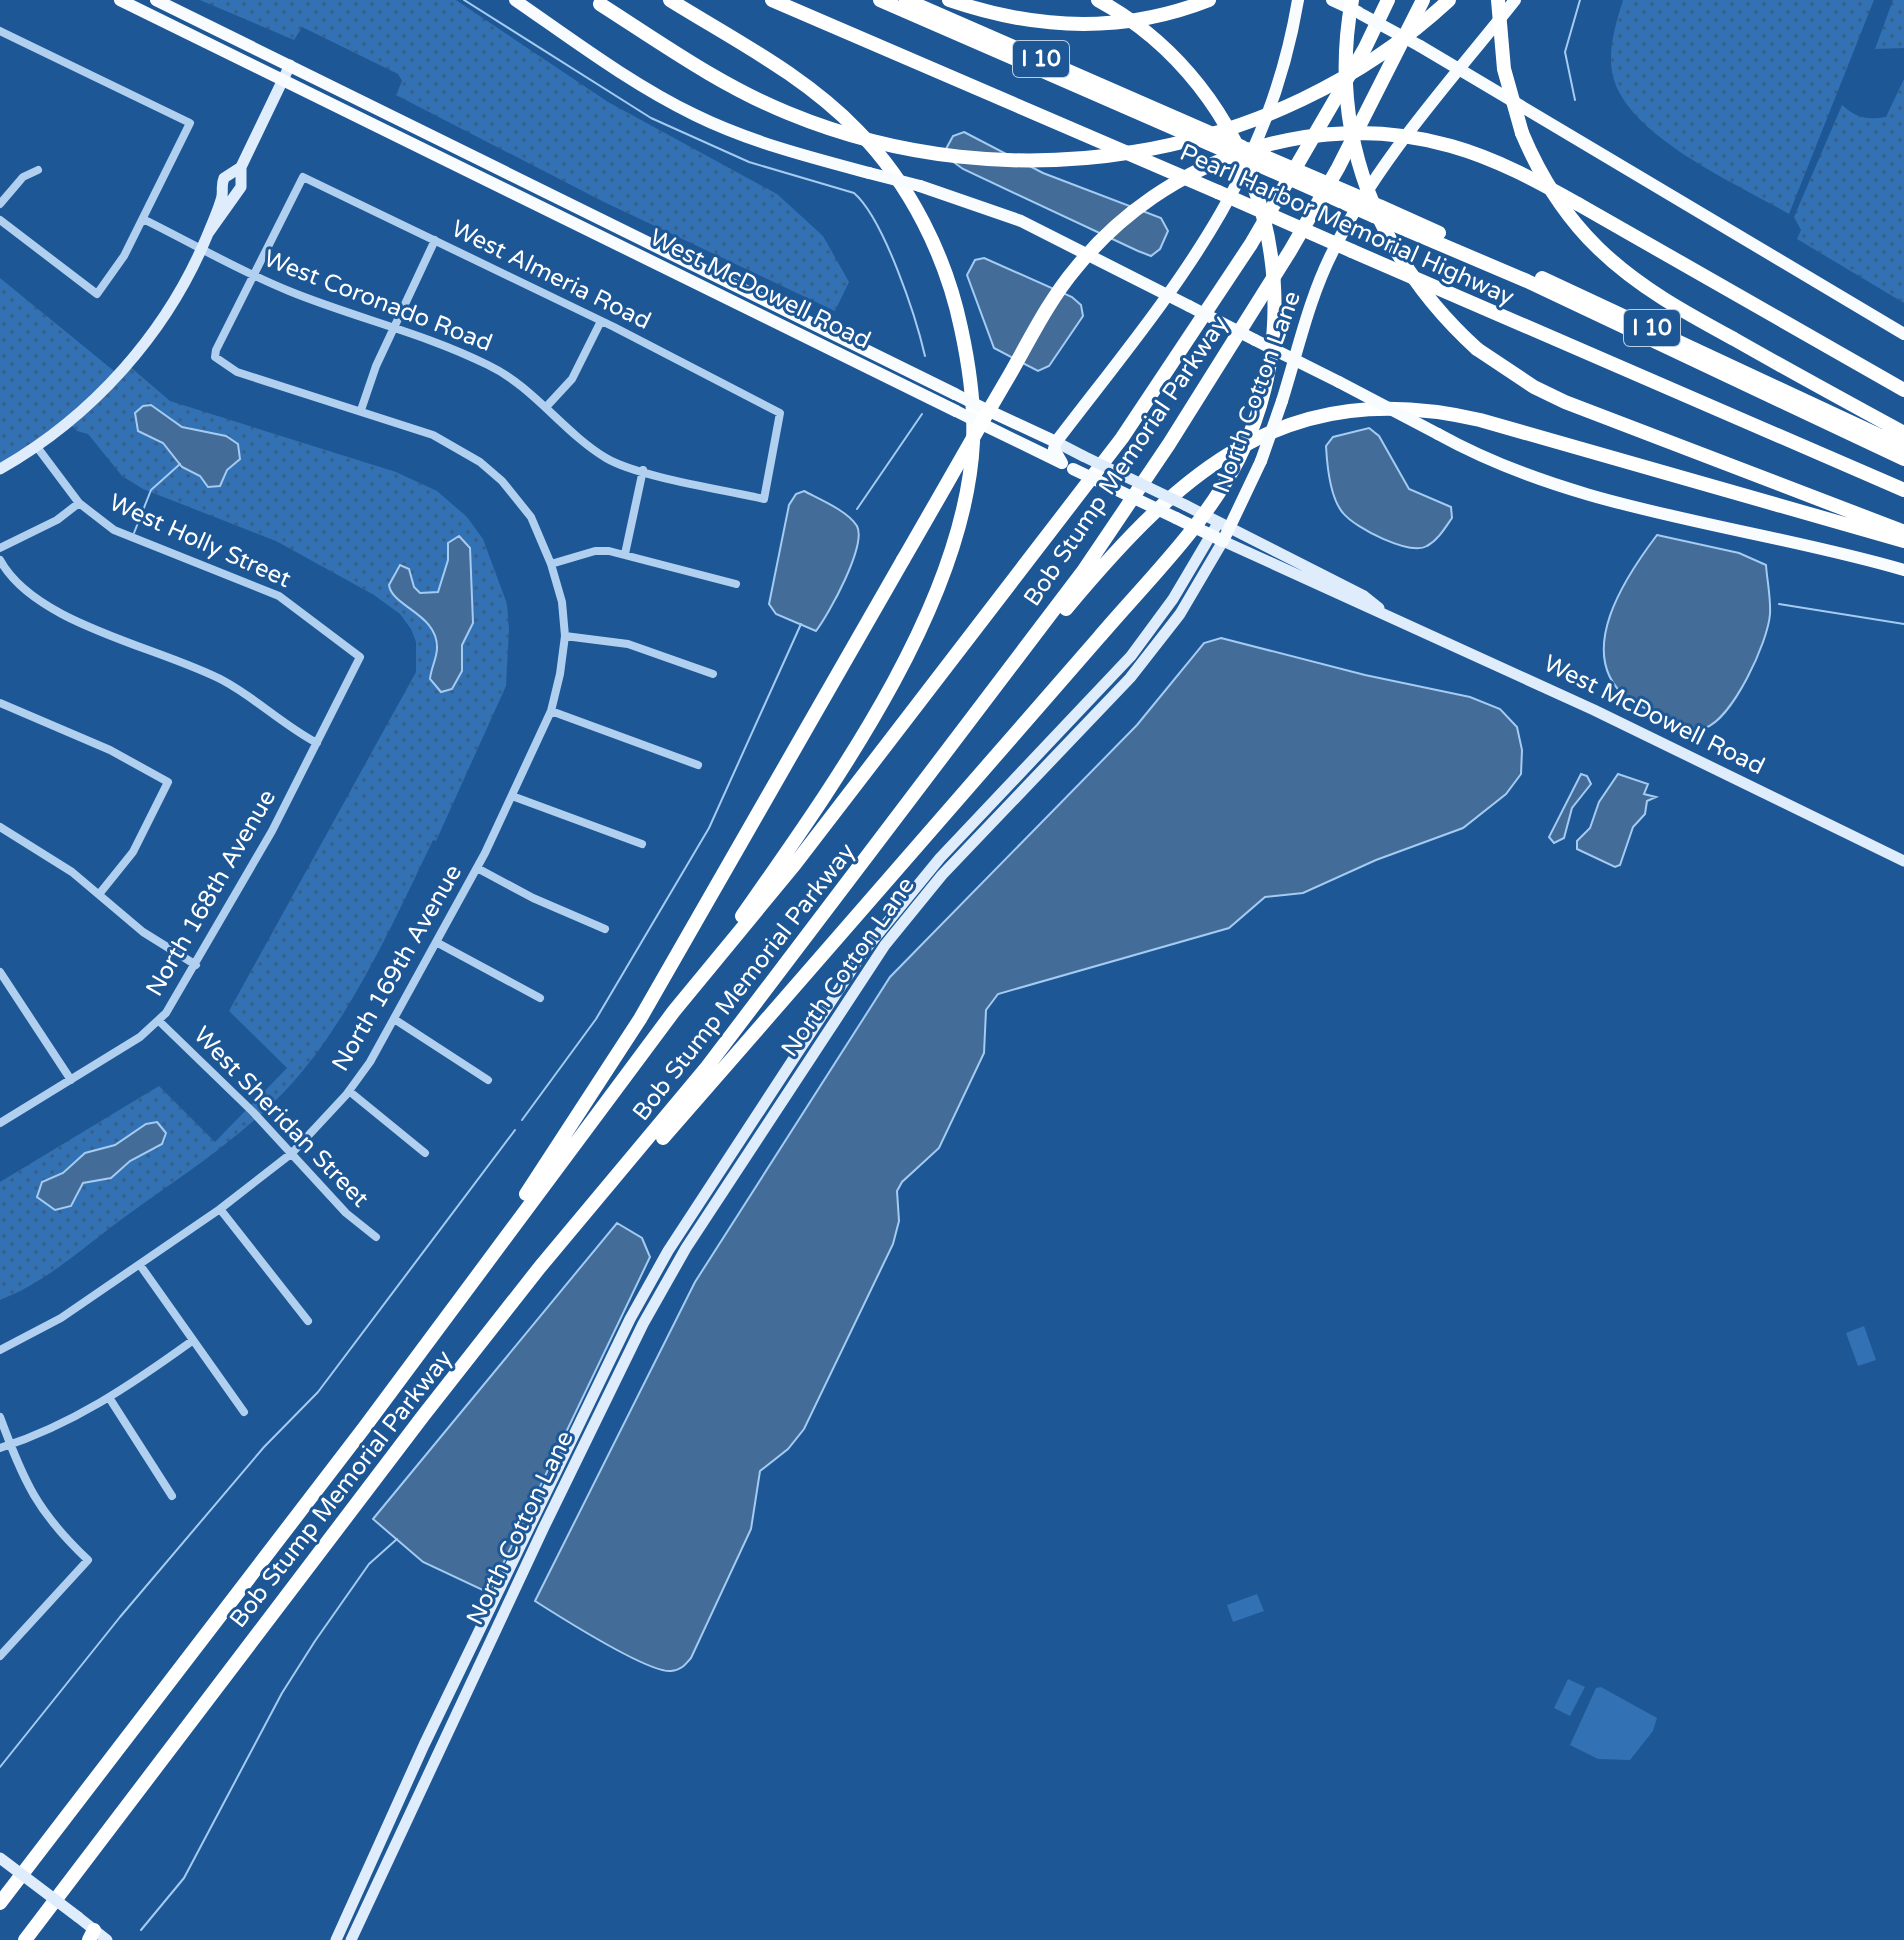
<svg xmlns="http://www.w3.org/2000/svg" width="1904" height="1940" viewBox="0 0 1904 1940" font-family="'Varela Round',sans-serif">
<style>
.grass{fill:url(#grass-dots)}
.pitch{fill:#3171b4}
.water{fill:#436c99;stroke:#a4cbf1;stroke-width:2}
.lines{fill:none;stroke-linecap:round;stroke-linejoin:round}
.stream{stroke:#a4cbf1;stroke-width:2}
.street{stroke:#b1d0ef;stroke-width:8}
.secondary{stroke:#deecfb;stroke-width:11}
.primary{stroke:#f9fcff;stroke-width:12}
.highway{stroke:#fff;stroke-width:14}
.secondary-bridge{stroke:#deecfb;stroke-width:11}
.primary-bridge{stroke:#f9fcff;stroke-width:12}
.highway-bridge{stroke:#fff;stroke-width:14}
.labels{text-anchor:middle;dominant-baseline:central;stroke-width:6;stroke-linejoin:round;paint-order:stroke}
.shield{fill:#1d5796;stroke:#bbcde0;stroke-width:2}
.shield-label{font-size:22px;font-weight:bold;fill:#fff}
.street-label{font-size:24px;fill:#fff;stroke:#1d5796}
</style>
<defs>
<pattern id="grass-dots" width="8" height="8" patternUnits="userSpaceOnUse" patternTransform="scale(2)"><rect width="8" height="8" fill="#3171b4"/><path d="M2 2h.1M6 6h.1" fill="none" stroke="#405d7b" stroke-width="1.8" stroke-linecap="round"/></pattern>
</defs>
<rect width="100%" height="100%" fill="#1d5796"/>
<path class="grass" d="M200,0H456L608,102L777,194L823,236L849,282L835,311L604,202L396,95L402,81L398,74L302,27L294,40Z
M1623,0H1874L1789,214C1738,184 1623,135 1612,72C1608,48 1616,23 1623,0Z
M1893,0H1904V48L1875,49Z
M1904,79V303L1797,239L1801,230L1794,217L1842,105C1857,118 1866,120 1886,117Z
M0,278L114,371L119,374L128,365L170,401L396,472L437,491L467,517L483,539L507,604L509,629L506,686L436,841L433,840C393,923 348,1025 284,1092C238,1140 180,1177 126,1216C86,1245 47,1282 0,1300V1182L159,1086L215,1142L287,1068L229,1011L416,672V642L411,629L400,614L374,595L276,541L143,489L122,476L88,434L77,431L69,423L0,469Z"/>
<path class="pitch" d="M1864,1326L1876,1360L1858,1366L1846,1333Z
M1257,1594L1264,1611L1233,1622L1227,1605Z
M1568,1679L1585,1687L1570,1716L1554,1708Z
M1601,1687L1657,1718L1653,1731L1630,1760L1598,1759L1570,1745L1596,1688Z"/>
<path class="water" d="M964,132L1043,173L1161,218L1168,231L1160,249L1151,256L1138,251L963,169L948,158L946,149L953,136Z
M984,258L1072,297L1081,305L1083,316L1049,366L1038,371L994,348L967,275L975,260Z
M151,405L182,427L226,436L238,444L240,459L227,470L220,486L208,487L200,476L182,467L163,443L138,431L135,413L143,406Z
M1369,428L1379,436L1409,489L1451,507L1452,518C1445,528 1438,540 1427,546C1410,556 1355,528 1343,513C1330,498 1327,465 1326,446L1333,437Z
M804,491C819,499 848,511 857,526C867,545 829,614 816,631L776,614L769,604L789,505L796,494Z
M1657,535L1739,553L1766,565C1767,580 1771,598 1770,614C1768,642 1733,718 1705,728C1688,734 1668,721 1654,713C1645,708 1635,704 1627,698C1573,654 1626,576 1657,535Z
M459,536L470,548L473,623L462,645V671L452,689L441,692L430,679C431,668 437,658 437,648C438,614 392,607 389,585L400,565L409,569L414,587L420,593L438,592L448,560V543Z
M1221,638L1365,675L1470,697L1500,709L1517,727L1522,750L1521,774L1506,794L1463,828L1376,860L1303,893L1265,897L1229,928L998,994L986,1010L984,1053L939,1148L902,1182L897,1191L899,1221L893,1244L804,1429L788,1449L760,1471L751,1529L691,1658C685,1665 681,1670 671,1671C648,1673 557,1615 535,1601L695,1282L890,977L1137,725L1204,643Z
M1581,774L1587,776L1591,784L1572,808L1564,838L1554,843L1549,837Z
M1618,774L1648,784L1644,794L1656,797L1647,801L1645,814L1633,827L1620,865L1615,867L1577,849V841L1590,828L1599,802Z
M157,1122L166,1133L162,1144L130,1161L111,1178L83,1183L71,1206L55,1210L37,1197L42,1182L63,1173L85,1153L115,1145L146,1124Z
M617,1223L642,1238L650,1257L489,1593L423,1562L373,1519Z"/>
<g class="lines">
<path class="stream" d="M464,0L651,118L749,162L854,193C884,219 916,317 925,356
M1575,100L1565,52L1580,0
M857,509L922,414
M134,533L151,490L180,464
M1779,604L1904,624
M522,1120L596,1019L709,828L801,624
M0,1767L120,1617L264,1447L318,1392L515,1130
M141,1930L184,1878L282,1693L315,1641L369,1564L397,1539"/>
<path class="street" d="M0,31L190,123L124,256L97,294L0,220
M0,204L23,177L38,170
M547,406L572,379L601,321
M361,410L376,366L435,240
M0,548L57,520L79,503
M625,554L643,470
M0,560C35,625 160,647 224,681C257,699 283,725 317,743
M551,564L595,551H609L736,584
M565,636L628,644L713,674
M0,703L110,750L168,782L133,852L100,893
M551,711L698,765
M512,796L642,844
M0,827L72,872L143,932L196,965
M477,868L533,898L605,929
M436,942L540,998
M0,972L71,1080
M394,1019L488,1080
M159,1021L253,1112L346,1213L376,1237
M349,1091L425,1153
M0,1123L140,1037L166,1013L272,831L360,657L279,596L114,530L79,503L37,447
M220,1209L308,1321
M140,1265L244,1412
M0,1350L61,1318L220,1209L292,1153L346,1095L370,1062L485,853L551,711L560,674L565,636L562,602L551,564L531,517L502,481L480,462L433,435L237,372L215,357L216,350L303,177L614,327L780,413L764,499C725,490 638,477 606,458C563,432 534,387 488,365C424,333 355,318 289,291C239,271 192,243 143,219
M110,1399L172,1496
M0,1417C24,1482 37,1512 88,1560L0,1656
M0,1448C72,1425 131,1385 192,1341"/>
<path class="secondary" d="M209,232L241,187V167
M1056,442L1083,456
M0,469C92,417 167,333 207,236C210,229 221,202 222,196C223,189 221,185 224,178L241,167L290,65
M1185,505L1364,596L1379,608
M78,1917L107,1940
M336,1940L424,1745L630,1319L668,1251L864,951L940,858L1131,656L1173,599L1218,523
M351,1940L544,1527L643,1324L686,1248L885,945L942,875L1130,678L1180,614L1223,541L1594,710L1904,861"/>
<path class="primary" d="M120,0L956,411
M156,0L955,394
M515,0C573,40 631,84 695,115C750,142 809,157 869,173
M1332,0L1358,12
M1420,46L1904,334
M920,186L1021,221L1189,306
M1255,340L1339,382
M1282,401C1298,350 1309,298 1333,251C1379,158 1451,81 1515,0
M985,409L1056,442
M986,426L1062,463
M1438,434C1580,513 1750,525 1904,570
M1062,463L1054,449L1056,442C1166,298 1267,186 1298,0
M1176,518L1223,541L1261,461"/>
<path class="highway" d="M670,0C736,41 804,75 858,131C910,184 946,256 961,328C969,365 975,403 973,442C965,604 833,786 742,916
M772,0L1218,192
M880,0L1240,157
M906,0L1242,147
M949,0C1036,30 1123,34 1209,0
M1522,133C1540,176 1564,215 1598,248C1638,287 1686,313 1734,339C1790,371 1847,402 1904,433
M1578,204L1904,390
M1379,206L1439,233
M1374,216L1527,281L1904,459
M1352,251L1904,490
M1542,278L1904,447
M1477,349L1534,387L1565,402L1902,531
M1066,609C1182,470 1286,375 1480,420L1904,541
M663,1138L1101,635
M526,1194L640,1019L903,560
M0,1903L364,1428L674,1011L795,864L1122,438L1251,244L1365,48L1388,0
M25,1940L423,1416L540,1267L707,1067L1084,570L1169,444L1290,251L1338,168L1423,0
M89,1940L94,1930"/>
<path class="secondary-bridge" d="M1083,456L1185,505
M0,1858L78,1917"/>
<path class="primary-bridge" d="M1361,14L1420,46
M869,173L920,186
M1189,306L1255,340
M1339,382L1438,434
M955,394L985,409
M956,411L986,426
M1261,461L1282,401
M1073,469L1176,518"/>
<path class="highway-bridge" d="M1098,0C1258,87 1320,297 1239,458C1205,525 1149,579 1101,635
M1352,0C1327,134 1378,259 1477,349
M1498,0L1504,69L1522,133
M600,4C661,43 721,86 788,113C1008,204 1273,163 1449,0
M1247,149L1375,204
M1243,158L1374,216
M1218,192L1352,251
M903,560C939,498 973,437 1009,376C1030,339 1049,300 1076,268C1165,158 1315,107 1451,146C1497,159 1537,181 1578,204"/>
</g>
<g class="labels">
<g class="shield">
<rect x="1013" y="41" width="56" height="36" rx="6"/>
<rect x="1624" y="310" width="56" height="36" rx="6"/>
</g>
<g class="shield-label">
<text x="1041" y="59">I 10</text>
<text x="1652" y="328">I 10</text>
</g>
<g class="street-label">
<text transform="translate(1347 225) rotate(24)">Pearl Harbor Memorial Highway</text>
<text transform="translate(551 275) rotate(26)">West Almeria Road</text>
<text transform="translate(760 289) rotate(26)">West McDowell Road</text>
<text transform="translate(378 301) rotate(21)">West Coronado Road</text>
<text transform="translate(1257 392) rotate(-70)">North Cotton Lane</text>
<text transform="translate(1126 461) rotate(-56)">Bob Stump Memorial Parkway</text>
<text transform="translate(200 541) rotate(24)">West Holly Street</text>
<text transform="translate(1654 715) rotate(26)">West McDowell Road</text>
<text transform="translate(211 893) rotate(-60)">North 168th Avenue</text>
<text transform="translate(848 967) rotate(-55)">North Cotton Lane</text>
<text transform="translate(397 968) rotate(-60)">North 169th Avenue</text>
<text transform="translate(744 982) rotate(-52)">Bob Stump Memorial Parkway</text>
<text transform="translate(281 1117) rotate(46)">West Sheridan Street</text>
<text transform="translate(341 1489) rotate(-52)">Bob Stump Memorial Parkway</text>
<text transform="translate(520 1528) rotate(-64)">North Cotton Lane</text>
</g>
</g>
</svg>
